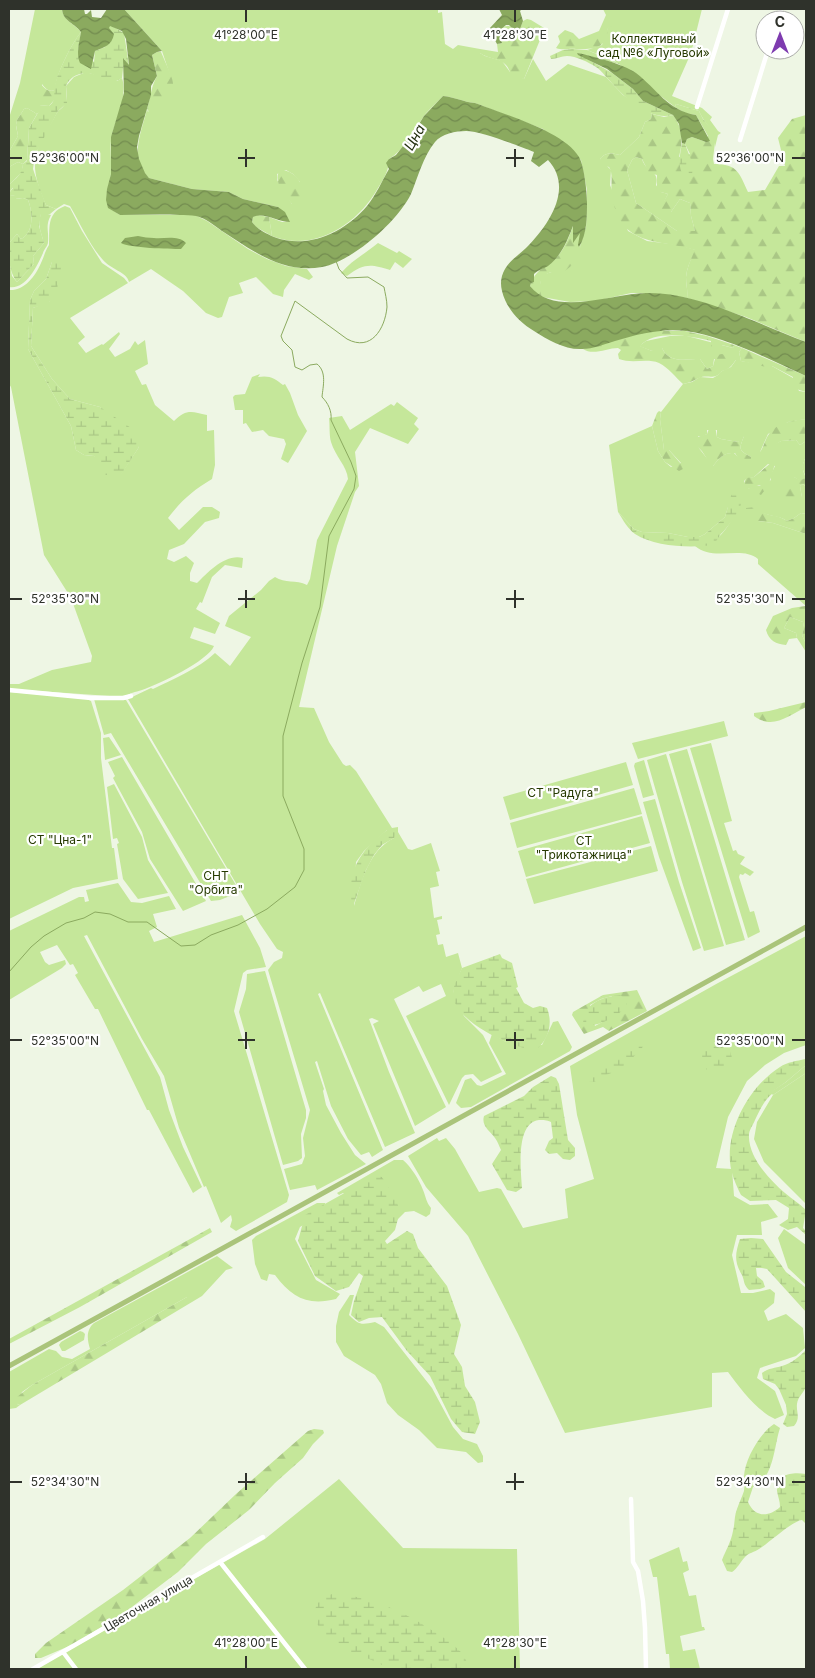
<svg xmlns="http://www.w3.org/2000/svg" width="815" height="1678" viewBox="0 0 815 1678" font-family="Inter,sans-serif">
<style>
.green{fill:#c5e79a;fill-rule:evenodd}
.forest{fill:url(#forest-firs);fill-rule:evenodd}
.wetland{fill:url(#wetland-marsh)}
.water{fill:url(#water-waves)}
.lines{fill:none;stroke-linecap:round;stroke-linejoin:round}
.stream{stroke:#8baa5f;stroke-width:1}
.minor{stroke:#fff;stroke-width:4.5}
.major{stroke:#aac47a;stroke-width:5}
.ticks{fill:none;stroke:#2f322b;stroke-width:2}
.labels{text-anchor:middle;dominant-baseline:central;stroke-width:4.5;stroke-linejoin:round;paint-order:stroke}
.park-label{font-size:12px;fill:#263a00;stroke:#fff}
.street-label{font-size:12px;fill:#2f322b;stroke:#fff}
.water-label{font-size:14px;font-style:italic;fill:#232f0f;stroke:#fff}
.ticks-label{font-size:12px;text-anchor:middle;fill:#2f322b;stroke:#fff;stroke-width:4.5;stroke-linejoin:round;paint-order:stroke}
</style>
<defs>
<pattern id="forest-firs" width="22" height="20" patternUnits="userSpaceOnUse" patternTransform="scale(1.25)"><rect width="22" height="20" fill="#c5e79a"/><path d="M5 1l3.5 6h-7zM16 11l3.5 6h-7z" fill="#aac785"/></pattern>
<pattern id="wetland-marsh" width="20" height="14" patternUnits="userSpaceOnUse" patternTransform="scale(1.25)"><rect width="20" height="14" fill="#c5e79a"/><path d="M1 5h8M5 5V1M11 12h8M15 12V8" fill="none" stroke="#aac785"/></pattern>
<pattern id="water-waves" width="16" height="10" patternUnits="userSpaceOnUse" patternTransform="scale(1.25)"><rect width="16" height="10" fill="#8baa5f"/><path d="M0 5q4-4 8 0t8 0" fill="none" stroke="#728b4f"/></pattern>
</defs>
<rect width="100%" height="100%" fill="#eef6e4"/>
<path class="green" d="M35,9H62C63,21 75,24 81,32C71,45 56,74 55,90C48,92 46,89 42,84L39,112L37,114L27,108L24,109L17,120L16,126L18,136L10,150L9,161V118L20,83Z
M124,9H438V13L442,12L445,44L453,49L458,45L480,49V53L485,56L502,61L510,72L524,79L533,59L546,81L568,64L606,77L623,95L652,114L651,119L645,122L639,137L620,155C612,153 605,152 600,159L611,170L610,185L628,231L647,241L679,245L696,250C691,259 687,267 686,277C686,285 688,290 687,298L648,293H631L596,301L570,302L542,297L539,291L541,278L545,274L555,271L581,249L580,246L586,227L587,208V190L581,160L543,129L475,103C463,102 455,97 443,96C437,103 429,109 424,116C413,131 405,149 389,159C389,171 384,178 378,188C358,224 314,253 272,236L269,217L282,222H289L278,207L243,199L229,192L192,189L149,178C128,158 142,131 147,109L148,112L170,75L162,51ZM286,170L293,174L300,182L292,204L277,180V174Z
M612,9H702L691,53L672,96L702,108L712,117L710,120L718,131L721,133L718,135L715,147C714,126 706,127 699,111L676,104L675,107L615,61L587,50L602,45L608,28Z
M86,72L117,81L122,78C128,97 116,117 112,135C109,148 112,161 111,174C109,187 104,193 109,208L120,215H195L207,221L248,249L267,259L286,266L307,269L313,277L309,280L295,274L284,290L283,297L273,294L256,277L239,283L243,293L229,297L222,317L218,318L206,313L183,291L151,269L129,282C127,272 110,269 103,260C90,246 80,223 70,206L64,204L56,209L46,205C26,159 35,152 58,111C69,103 67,98 66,86L74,77Z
M636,157L642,159C646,173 660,170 656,185L661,192L668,194L664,202L671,212L680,199L690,203L691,216L695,231H677L636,203L627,170L632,160Z
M18,162L23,164L22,172L9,185V167Z
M9,187H13L9,193L10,195L16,196V199L23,198L28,200C33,212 34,233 21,239L17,234L9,243Z
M65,206L70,208L82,231L102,263L124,278L128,283L70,318L85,337L78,343L86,353L102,344L103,345L119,332L120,334L109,349L115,357L130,349L135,341L138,345L145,340L148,364L135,371L142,385L146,384L155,405L174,421C186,409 191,411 207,415V431L214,430L215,465L212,479C192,491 182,500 168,518L179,530L203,507H212L220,512L219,518L205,522L184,544L169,550L167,559L174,562L186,556L194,563L190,573V581L197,583C208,572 226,553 243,558L242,568L225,565L212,577L202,603L200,602L196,609L220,623L215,634L194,627L190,638L214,646C208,661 159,684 142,690C135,692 130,693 124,697L9,689V684H19L52,670L91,662L92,656L71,598L44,555L11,387L9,384V290C24,291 35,277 41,263C44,257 45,251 49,245C50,229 46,213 65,206ZM52,262L50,301L33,308L31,346L52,379L70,399L100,407L139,447L121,474L94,456L84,455L76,450L71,426L28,349L30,300L34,291L46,279Z
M45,213L51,215C45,226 49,230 48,242C48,246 44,249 43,253C37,266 26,290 9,287V260L12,276L17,282L34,264L33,256L44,243C41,232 37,225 41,214Z
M378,243L397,253L399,251L412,259L403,268L395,262L390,270C371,264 364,263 347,276L341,273C352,260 365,254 378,243Z
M670,336H687L733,348L734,345L742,348L739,352L741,361L772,366L793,378L799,391L806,392V419L788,422L768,434L760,452L781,441L796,440L800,445L806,441C806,445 807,450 806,454C804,465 800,465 806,478L800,481L794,477L802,498L800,486L803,484L806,487V514L801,513L794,518L787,521C778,515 772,517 763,513L758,521L773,523L806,534V606L758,564V559C742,545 713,562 695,546C716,547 727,529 736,512L728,507L725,517L705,534L699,537H688L668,533L642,532L634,529L618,512L609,445L652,426L658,451L665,462L671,467L681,463L669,450H664L660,419L661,412L683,384L692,382L700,377L713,378L718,375L722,371L731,367L736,360L714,359L713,366L707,369L700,359C686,359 669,364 662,348L652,351L639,346L646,341ZM707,430H717V437L721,439L738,442L744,436C739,449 738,450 751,457L739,458L734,453C724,452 719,458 713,466L698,447V436H703L707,434ZM768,464L775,466L771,474V480L761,486L755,485L748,489L744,481L746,479L754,477Z
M260,374L258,377C269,375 275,378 283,385L285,384L290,393L298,415L307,431L288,463L281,459L286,444L284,439L269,436L263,430L252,432L246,423L243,424V410H235L233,397L235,395L245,394L252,377Z
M397,402L418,418L414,424L419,429L408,444L370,428L355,452L359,486L355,492L337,546L299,707L314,708L329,742L343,764L346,766L350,765L356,771L392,828L398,827V832L408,849L412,850L431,843L440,871L436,872L439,886L430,888L434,918L442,916V919L437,920L440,934L436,935L438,945L443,944L446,957L458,953L462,968L453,992L464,1016L483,1035L502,1072L481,1082L473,1074L465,1075L462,1078L449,1105L406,1016L446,996L441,984L423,992L419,986L394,999L446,1107L415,1126L373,1024L379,1021L372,1018L369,1019L389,1072L415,1133L385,1147L320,993L318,994L383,1150L372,1157L369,1152L361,1155L348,1139L331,1106L317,1061L315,1062L324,1089L323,1091L326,1105L341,1133L355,1155L366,1164L317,1190L315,1185L290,1190L284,1169L302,1164L305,1156L303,1138L310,1110L268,970L274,962L282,958L283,952L277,949L260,924L128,699L151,688L153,689C173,679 198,669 215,653L230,666L251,637L225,626L229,616L261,590L269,581L275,577C285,584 296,579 307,585L310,579L317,540L348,479C347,466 335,456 331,442C329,435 330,425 329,418L342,416L350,430L391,404L394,406ZM387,830L394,838C369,850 361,882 354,906L356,862L364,851Z
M790,617L803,622L804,628L802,635L806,644V652L797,638L796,633L784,628Z
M9,692L85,698L91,701L101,733V758L112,848H114L118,879L73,888L9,919Z
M94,699L126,700L240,892L220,900L211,901L111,733L104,735Z
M724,721L728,736L638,759L632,743Z
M109,737L121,755L105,760L103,738Z
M711,743L732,821L724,823L733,851L736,850L738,854L745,857L740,864L754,872L750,876L745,873L743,875L740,874L739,877L750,912L754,911L760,932L748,938L690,748Z
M687,749L745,940L726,945L669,754Z
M666,754L724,946L704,951L682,882L647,760Z
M122,757L206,901L183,911L150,859L142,832L113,778L115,776L108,762Z
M644,760L654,795L643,798L634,766L635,763Z
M626,762L633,785L510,820L503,797Z
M114,784L142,837L148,860L168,893L138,899L123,879L117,844L119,843L117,838L113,839L107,787Z
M634,788L642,814L517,848L510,823Z
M655,799L679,882L701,948L693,951L659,857L643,802Z
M642,816L650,843L526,877L518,851Z
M651,846L658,871L534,904L526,879Z
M118,883L131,902L142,903L169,896L176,909L153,914L157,927L149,931L154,942L242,915L260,948L266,967L247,970L243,973L234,1011L289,1195L287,1202L236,1231L230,1227L232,1220L231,1215L221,1223L206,1186L204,1187L179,1128L164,1076L142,1039L87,935L84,936L160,1077L169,1110L183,1147L202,1187L193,1193L149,1110H147L98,1009H95L75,975L78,973L73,964L70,965L57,945L40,952L45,962L49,965L65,960L66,964L62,968L9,1000V931L79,897H84L85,902L89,901L86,890Z
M806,936V1045L784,1053L765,1065L747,1081L728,1117L716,1168L732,1169L734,1196L750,1205L768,1204L778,1217L761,1222L762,1235H737L732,1255L741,1293H753L770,1289L775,1293L774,1303L764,1311L768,1321L786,1314L803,1328L805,1348L796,1356L760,1368L757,1378L775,1391L784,1415L775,1419C756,1410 740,1388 728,1372L712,1373V1407L565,1433L518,1334L468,1236L426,1187L408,1156L437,1138L439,1141L446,1138L455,1149L479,1192L497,1188L501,1189L523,1228L568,1218L565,1189L594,1179L577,1115L570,1066L718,983Z
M265,971L306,1110V1118L301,1134L302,1158L298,1161L283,1165L239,1012L246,989L247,974Z
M558,1021L572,1047L570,1051L471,1107L461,1108L456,1103L465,1080L471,1078L477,1085L481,1086L506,1074L489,1043L492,1034L506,1042L542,1045L553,1022Z
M806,1073V1204L764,1162L754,1139L757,1122L773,1095Z
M394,1160H403C411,1167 419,1179 423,1190C426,1197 426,1202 431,1208L430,1214L426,1217L414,1211L405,1212L394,1223L343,1193L339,1195L337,1193Z
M317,1203H325L326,1211L300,1227L295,1239L316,1280L340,1294L336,1299C308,1306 292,1298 275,1275L269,1274L267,1281L261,1279L255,1264L252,1240L256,1236Z
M784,1229L806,1245V1285L788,1268L778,1238Z
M217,1256L233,1268L226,1270L202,1296L192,1302V1297H187L32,1385L22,1392L17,1404L20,1405L16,1408L9,1409V1372L49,1349L56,1351L62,1357L72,1359L90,1349C87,1339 86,1330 94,1323Z
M350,1295H354L349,1315C359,1325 361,1325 375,1322L384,1327L432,1388L453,1427L463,1439L477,1444L483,1456V1462L478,1463L466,1452L437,1448L419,1430L398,1415L387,1403L381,1384L375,1375L344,1356L336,1342V1326L339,1312Z
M80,1331L83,1332L85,1334L84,1340L65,1351H62L59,1345L61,1342Z
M339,1479L403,1548L517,1549L520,1669H36L265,1539Z
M679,1547L683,1562L687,1561L689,1570L683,1573L689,1596L696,1595L702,1627H704L705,1630L680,1636L683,1651L695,1649L700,1669H670L669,1654H666L657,1577H653L649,1560Z"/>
<path class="forest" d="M603,9H618L615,24L608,28C606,50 594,49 576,49C569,48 564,51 556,48L560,42L558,36L565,30L573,33L579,39L599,31L606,15Z
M527,19L531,20L549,31L542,35L524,79L511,77C508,56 493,62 480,53V49L498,52L497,44L502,43L498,32C506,21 514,28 525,32L520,29L523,21Z
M157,52H161C175,85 183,91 151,114L147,109C151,96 151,87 157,76L152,55Z
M41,84C45,89 48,92 55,90V99L49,106L39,105L37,97L40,96Z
M676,104L699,111L703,119L716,134L713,159L714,164C738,164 739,173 748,192L765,190L779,166H785L778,138L792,119L806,115V342L746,317L687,298C688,290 686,285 686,277C687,267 691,259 695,250C656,238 622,248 612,197C610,188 614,174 609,167L601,165L600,159C605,152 612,153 620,155L639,137L645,122L651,119L652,114L664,117L673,115C683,128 683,141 679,157L690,154L685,144L687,139L692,137L706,142L708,136L696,115L685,113L675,107ZM636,157L642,159L649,173L657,175V191L668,194L664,201L658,202L657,206L661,212H671L680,199L690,203L691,216L695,231H677L636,203L627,170L632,160Z
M27,108L37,114L29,128L27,160L23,164L18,162L9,167L10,150L18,136L16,125L17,120L24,109Z
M280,170C297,170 307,188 302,203L298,205L292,204C285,195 272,181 280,170Z
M257,215L269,217L272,236L256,227L252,222L253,217Z
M574,224L573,241L581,231L579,247L580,246L582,249C577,261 572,266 561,274C544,267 536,282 542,297L536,294L530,286C536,268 545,269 557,257C566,247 569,236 574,224Z
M653,331H685L707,336L734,345L733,348L722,345L720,350L716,352L711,350V341C692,336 654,329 640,346L652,351L655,347L662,348C669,364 686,359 700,359L707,369L713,366L716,355L722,354L735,357L736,360C732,365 729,370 722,371C715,381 707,374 699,378C693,381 689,383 683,384C675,377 669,368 659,363C647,358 632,364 619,359L618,354L621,350L618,348C607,348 593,356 583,349L637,334Z
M742,348L806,376V392L793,388V377L772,366L766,367L741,361L739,352Z
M659,411L661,412L660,419L664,450H669L681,464L683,469L679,471L665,462L658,451L652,426L657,413Z
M806,419V441L800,445L796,440L781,441L762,454L760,452C764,447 765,439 769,434C776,423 794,420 806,419Z
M710,426H715L717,437L721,439L738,442L742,435L744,436C739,449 738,450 751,457V461L741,463L735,453C724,452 719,458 713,466H710C707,459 702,448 695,446L694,438L707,434Z
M806,455V487L803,484L800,486L802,498L799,504C789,503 781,499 779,489L785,477H794L800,480L806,478L802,467Z
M772,462L775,463C772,475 770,485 761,495L757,493V489L761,486L759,485L748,489H745V481L746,478L754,477Z
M756,507C769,519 774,512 787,521L794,518L801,513L806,514V534L773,523L758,521L749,518L746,514V508Z
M805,606L806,608V644L802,635L804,628L803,622L790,617L784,628L796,633L797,638L789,639L786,645C776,644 769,641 766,630L773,616L792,608Z
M806,702V707C788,716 773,730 754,716V713L769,711Z
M637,990L647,1011L609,1031L603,1027L584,1034L572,1015L573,1012L603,995ZM612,996L606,1020L595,1026L590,1005L601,999Z
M806,1065V1073L773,1095L772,1094V1091L786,1082Z
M210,1228L212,1232L80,1307L9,1344V1339Z
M187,1297H192V1302L20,1405L15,1403L17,1397L32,1385Z
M314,1429L323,1430L324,1433L313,1444L303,1458L275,1483L249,1510L206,1544L178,1572L124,1613L74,1644L41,1658H35V1654L46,1643L123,1590L190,1538L236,1494L308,1431Z"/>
<path class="wetland" d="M109,26H112L124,33L129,66L124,59L122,78C119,80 115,82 111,82C96,81 95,68 77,75C72,77 68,81 66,86L67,103L58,111L35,155L33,169L35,175L46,205L56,209L50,214H41L39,226L44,243L33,256L34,264L17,282C8,270 9,257 9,243L17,234L21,239C34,233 33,212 28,200L23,198L15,199V196L10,195L9,193L13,188L9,187V185C16,178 22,175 23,164L27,161L29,128L39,111V105L49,106C57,100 53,93 55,85C58,71 72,43 81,32L78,50L94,62L95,51L105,47Z
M572,49L587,50L623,65L577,53L612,73L633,89L643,101L673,115C648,121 625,98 610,81C605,76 601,70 596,67C588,62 576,56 567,56C561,56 557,59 551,59L550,56L563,50Z
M682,143L685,144L693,165L692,175L687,179C676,171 680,154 682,143Z
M61,253C62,267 60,288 51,300C48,304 39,306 33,308L31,346L52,379L70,399L100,407L134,430L139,447L121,475H104L94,456L84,455L76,450L71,426L28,349L30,300L34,291L46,279L52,262Z
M735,490H740C747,505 732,521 723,532C719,535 717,541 713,545C691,548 655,547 635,534C628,529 623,520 618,512L634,529L642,532L668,533L688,537H699L705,534L725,517L731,496Z
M387,830H392L396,833L394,838L382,845L374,855L366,870L352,909L350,908C349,870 357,853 387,830Z
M500,954L502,958L512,963L518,987L516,988L524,1003L533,1008L540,1006L547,1008C553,1023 549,1039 536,1050C513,1049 453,1021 453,994C453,985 459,975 462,968Z
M620,995L625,999L627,1006C619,1015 595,1030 583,1024C584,1003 602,997 620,995Z
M639,1043H642L643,1046L641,1050L619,1070L601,1077L595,1082L588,1081L590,1078L616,1061Z
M711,1044L718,1045L730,1051L732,1058L729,1065L715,1071L707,1070C703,1064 700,1054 704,1046Z
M805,1059L806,1065L786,1082L773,1091L772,1094C764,1100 759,1112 755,1120C753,1125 749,1130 749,1135C748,1157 769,1179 785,1193C792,1199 799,1203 806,1210L803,1228L806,1231V1235L797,1227L788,1230L779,1225L788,1219L789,1208L776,1200L750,1201L741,1195C736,1185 731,1174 730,1162C727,1127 750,1086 780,1067C787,1062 797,1061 805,1059Z
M551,1076L556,1078L559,1084L568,1140L575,1148V1156L570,1160L563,1159L557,1153L549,1154L545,1150L549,1141L553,1138L551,1122C546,1120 544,1120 539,1120C515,1123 521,1171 522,1188L516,1192L507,1190L492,1164L501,1150C499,1146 498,1142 495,1138C490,1131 481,1126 484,1116L524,1096L533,1087Z
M375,1176L382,1177L396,1200L400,1211L395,1230L385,1241L387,1244L407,1231L413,1234L418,1248L447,1286L461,1325L454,1354L462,1367L465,1386L475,1402L480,1422L475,1434L462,1432L451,1419L430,1376L407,1351L382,1317L369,1318L359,1322L351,1315L354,1301L363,1276L359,1273L349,1287L336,1291L315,1276L298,1241L305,1215Z
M751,1238L763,1239L786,1272L805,1287L806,1312L767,1269L762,1268H756L757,1276L763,1281L765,1287L760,1289L749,1290C743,1284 745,1282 742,1275C734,1262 735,1254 740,1239Z
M806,1350C806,1359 809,1377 806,1386C804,1393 798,1396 797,1404C796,1412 801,1418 794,1426L787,1427L783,1424L787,1414L786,1405L779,1389L775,1384L763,1379L762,1373C769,1368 775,1368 782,1366C792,1363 799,1357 806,1350Z
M774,1424L780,1428C774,1446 774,1479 753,1487L748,1502C755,1518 769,1517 780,1507C780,1501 778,1497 777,1491C776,1473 793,1472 806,1474V1524L802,1520C792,1521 769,1543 759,1549C755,1552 748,1553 745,1557C740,1562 738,1568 732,1572L727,1571L722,1560C726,1550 731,1542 733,1531C735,1524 734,1516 737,1509C739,1503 742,1497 744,1491C745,1485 744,1481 744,1476C745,1459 760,1433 774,1424Z
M337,1592L380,1603L414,1619L449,1641L463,1654L470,1669H391L367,1658L348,1654L340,1650L320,1631L315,1617L314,1611L319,1601L327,1596Z"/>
<path class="water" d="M62,9H84L85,14H87L91,10L92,17L101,18L107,9H124L162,51L157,52L152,55L157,76L151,86V95L139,136L137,147L139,159L145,173L149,178L192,189L229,192L243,199L278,207L285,212L290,222C278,222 264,212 253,217L252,222C257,229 265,233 274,237C308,250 345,232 367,206C376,195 382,181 389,169L386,163L389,159L396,155L414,132L424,116L443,96C455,97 463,102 475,103C503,114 564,131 579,157C584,165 587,192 587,202C587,217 587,234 579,247L578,245L580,233L573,243V226C567,241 562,255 548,266C543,269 538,270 534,274V282L531,283L530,286C555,318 613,293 646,293C699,292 757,324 806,342V376C771,360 724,336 686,331C662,328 638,334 615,341C605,344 593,349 582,349C565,350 548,340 534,331C519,322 506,308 502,291C500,283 501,276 505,269C510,260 519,255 526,248C549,225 574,188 548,160L539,167L531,161L534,152C518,146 482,131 466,131C456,131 441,134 435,142C423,157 418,177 411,194C397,222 353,261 322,267C283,274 253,251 222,231C214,225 205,218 196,216C191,215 185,215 180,215C160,214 140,215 120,215L108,208L106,200L107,189L111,174V137L124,93L123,58L129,65L126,39L122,31L110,26L109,28L114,34C112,45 105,47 95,51L91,69L80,63C76,53 79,43 81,32C75,23 63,22 62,9Z
M499,9H522L520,11L523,21L520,29L525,32L521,37L509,25H506L498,32L502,43L497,44L489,29L502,15Z
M577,53C593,56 623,64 636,73C657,89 667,110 696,115L710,141L706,142L692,137L687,139L685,144L682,143L679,124L673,115L643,101L633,89L607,69L578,55Z
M138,236C143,237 149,238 154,238C165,239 178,235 186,243L181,249C169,249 130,248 121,243L125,238Z"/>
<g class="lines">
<path class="stream" d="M9,972L31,947L44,936L66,923L84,918L95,912L110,914L128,922H147L181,946L195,945L211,935L238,925L267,909L295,887L304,870V849L283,796V736L302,663L320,607L329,536L354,489L356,476L351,462L331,420C332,411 328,403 322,397C323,386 327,372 317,364L310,365L302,370L295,367L292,350L283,341L281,336L295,301L347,339C371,352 385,329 387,307C387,300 385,293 384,287L368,277L347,278L339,269L336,261"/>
<path class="minor" d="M777,20L781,9
M697,107L728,9
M740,140L768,50
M9,690L91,698H123L131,696
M631,1499L633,1562L638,1571L643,1601L645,1628L646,1669
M220,1562L305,1669
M63,1652L76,1669
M33,1669L263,1537"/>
<path class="major" d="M9,1366L806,927"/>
</g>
<path class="ticks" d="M246,10V22M515,10V22M246,149V167M515,149V167M10,158H22M238,158H255M506,158H524M792,158H805M246,590V608M515,590V608M10,599H22M238,599H255M506,599H524M792,599H805M246,1032V1049M515,1032V1049M10,1040H22M238,1040H255M506,1040H524M792,1040H805M246,1473V1490M515,1473V1490M10,1482H22M238,1482H255M506,1482H524M792,1482H805M246,1656V1668M515,1656V1668"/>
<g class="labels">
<g class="park-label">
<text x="654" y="38">Коллективный<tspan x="654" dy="14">сад №6 «Луговой»</tspan></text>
<text x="563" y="792">СТ "Радуга"</text>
<text x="60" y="839">СТ "Цна-1"</text>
<text x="584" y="840">СТ<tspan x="584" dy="14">"Трикотажница"</tspan></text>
<text x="216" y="875">CНТ<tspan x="216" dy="14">"Орбита"</tspan></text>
</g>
<g class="street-label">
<text transform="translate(148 1603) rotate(-30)">Цветочная улица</text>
</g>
<g class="water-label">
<text transform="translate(414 137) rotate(-60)">Цна</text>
</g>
</g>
<g class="ticks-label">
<text x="246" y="39">41°28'00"E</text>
<text x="515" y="39">41°28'30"E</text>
<text x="65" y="162">52°36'00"N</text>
<text x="750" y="162">52°36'00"N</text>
<text x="65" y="603">52°35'30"N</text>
<text x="750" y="603">52°35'30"N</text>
<text x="65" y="1045">52°35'00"N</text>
<text x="750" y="1045">52°35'00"N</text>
<text x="65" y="1486">52°34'30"N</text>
<text x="750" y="1486">52°34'30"N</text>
<text x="246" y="1647">41°28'00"E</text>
<text x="515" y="1647">41°28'30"E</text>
</g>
<rect width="815" height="1678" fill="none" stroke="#2f322b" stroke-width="20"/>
<g transform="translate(780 35)"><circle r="24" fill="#ffffff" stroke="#acadaa"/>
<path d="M0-4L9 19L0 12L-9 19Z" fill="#7e3baf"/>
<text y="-8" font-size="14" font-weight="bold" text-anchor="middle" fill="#2f322b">С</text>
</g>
</svg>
